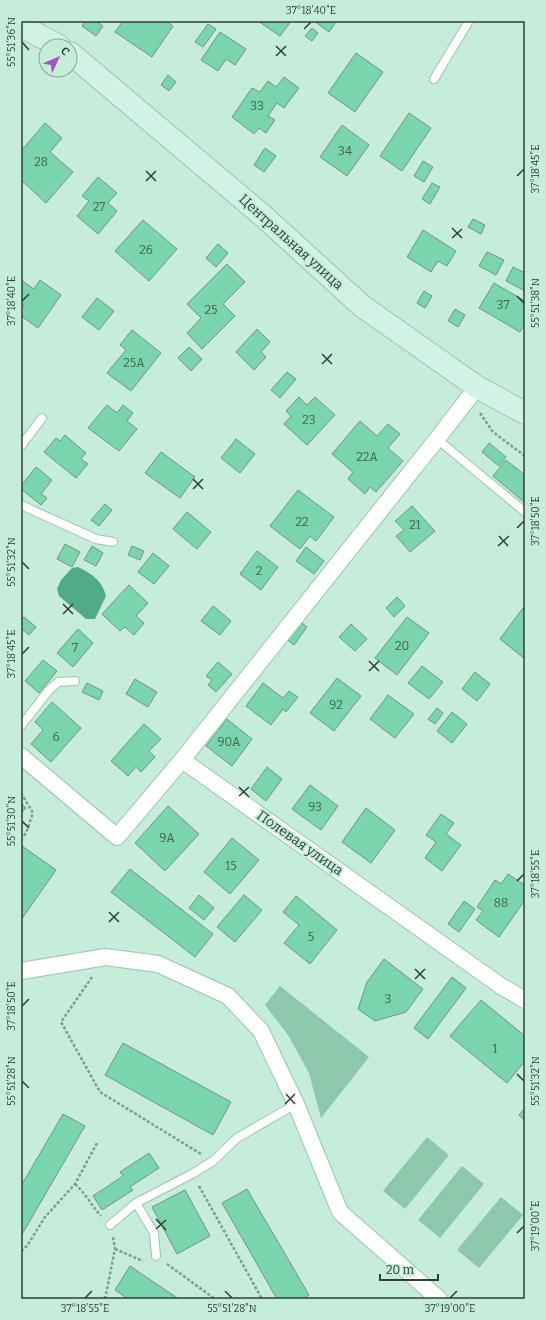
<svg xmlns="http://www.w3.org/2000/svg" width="546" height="1320" viewBox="0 0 546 1320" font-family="Bitter,serif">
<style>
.green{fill:#8dc7ac}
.water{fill:#50aa85}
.building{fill:#7ad4ac;stroke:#719584}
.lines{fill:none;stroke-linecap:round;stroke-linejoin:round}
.lane-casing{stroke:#9cc2b0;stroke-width:10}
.street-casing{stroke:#9cc2b0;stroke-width:18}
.secondary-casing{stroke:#9cc2b0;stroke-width:24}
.path{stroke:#809c8e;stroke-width:2.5;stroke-dasharray:3 2;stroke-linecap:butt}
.lane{stroke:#fff;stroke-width:8}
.street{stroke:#fff;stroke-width:16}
.secondary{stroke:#d1f2e4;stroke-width:22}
.ticks{fill:none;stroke:#2f3f37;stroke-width:1.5}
.labels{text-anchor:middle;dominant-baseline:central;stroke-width:4;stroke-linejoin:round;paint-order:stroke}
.number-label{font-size:12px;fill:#426454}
.street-label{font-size:14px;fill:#2f3f37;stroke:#c6edda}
.neatline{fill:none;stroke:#2f3f37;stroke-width:1.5}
.ticks-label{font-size:10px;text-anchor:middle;fill:#2f3f37}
</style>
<rect width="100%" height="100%" fill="#c6edda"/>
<path class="green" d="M280,986L369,1057L321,1118L309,1073L288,1035L265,1005Z
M427,1137L449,1155L405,1209L383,1191Z
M462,1166L484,1184L440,1238L418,1220Z
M501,1197L523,1215L479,1268L457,1250Z"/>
<path class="water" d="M78,567C92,574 102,580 106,596L95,619H86L59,596L57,589L61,580L72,568Z"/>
<path class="building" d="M85,21H96L103,26L96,36L82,26Z
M123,21H166L173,26L152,57L115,32Z
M258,21H291L280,36Z
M314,21H335L336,22L329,32Z
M208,24L216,29L203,47L195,42Z
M312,28L318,33L312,41L305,36Z
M220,32L246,49L235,65L226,59L218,71L201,60Z
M356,53L383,72L355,112L328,93Z
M168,75L176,82L169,91L161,85Z
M284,77L299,88L284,108L277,103L268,116L275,120L266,133L259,128L254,134L232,117L252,88L260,92L268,81L276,87Z
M409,113L431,128L402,171L380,156Z
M45,123L62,138L50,152L73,172L46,203L21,180V151Z
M342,125L369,145L347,176L320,157Z
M265,148L276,156L264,172L254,165Z
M423,161L433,167L424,182L414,176Z
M98,177L117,193L108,203L117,211L98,234L77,216L89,201L82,196Z
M432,183L440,187L430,204L422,199Z
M473,219L485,225L481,234L468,227Z
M143,220L177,249L149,281L115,251Z
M423,230L456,251L447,266L438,261L431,272L407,257Z
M218,244L228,253L216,267L206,258Z
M487,252L504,260L496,275L479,266Z
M227,264L245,282L223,304L235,316L202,349L187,333L201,318L187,304Z
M513,267L525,273V291L506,281Z
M21,280L34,289L40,280L61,295L38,328L21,316V309L24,305L21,303Z
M494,283L525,301V324L520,332L479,308Z
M424,291L432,296L425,308L417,303Z
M97,298L114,311L99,330L82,317Z
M455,309L465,315L458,327L448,321Z
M257,329L270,342L261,352L266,357L254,370L236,352Z
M132,330L161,353L131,391L107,373L126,350L120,345Z
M189,347L202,359L191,371L178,358Z
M287,372L296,379L280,398L271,390Z
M299,397L307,405L315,397L335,415L307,445L284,424L291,416L286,411Z
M107,405L117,413L123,405L133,413L127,421L137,429L119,451L88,428Z
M360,421L377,436L388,424L400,434L388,448L403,461L376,492L370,487L365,494L348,479L353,472L332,454Z
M65,435L86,453L81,459L88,464L76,478L44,452L56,438L60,441Z
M236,439L255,454L240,473L221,458Z
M489,443L506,457L499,466L482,452Z
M161,452L195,477L180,498L145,473Z
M506,460L525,475L524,502L493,476Z
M36,467L52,480L41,494L47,498L41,505L21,489V486Z
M298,490L334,517L316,541L310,536L300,549L270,526Z
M105,504L112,510L99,526L91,520Z
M412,506L435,531L410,552L396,536L404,530L395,521Z
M187,512L211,532L197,549L173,529Z
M65,544L80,552L72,567L57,559Z
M92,546L103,553L96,566L84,560Z
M132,546L144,551L140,560L128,555Z
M306,547L324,561L314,574L296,561Z
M257,551L278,567L261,590L240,574Z
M153,553L169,566L154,584L138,572Z
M129,585L148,603L136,616L144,623L134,635L125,627L120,631L102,614Z
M397,597L405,606L394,617L386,608Z
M213,606L231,621L220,635L201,621Z
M523,608L525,609V659L500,639Z
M24,617L36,627L29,635L21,628V620Z
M407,617L429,633L397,675L375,658Z
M298,620L307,627L294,645L285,638Z
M351,624L367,639L355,651L339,637Z
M78,629L93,643L73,667L57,653Z
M43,660L57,671L39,693L25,681Z
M218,662L232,674L216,692L208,685L212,680L206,676Z
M422,666L443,682L429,699L408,683Z
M475,672L490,684L477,701L462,689Z
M337,678L361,696L334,731L310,713Z
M135,679L157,692L148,707L126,694Z
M87,683L103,691L99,700L82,692Z
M263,683L283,698L289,691L298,697L286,712L283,709L271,725L246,706Z
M388,695L414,714L395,738L370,719Z
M52,702L81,728L51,762L31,744L43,730L35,722Z
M437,708L443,713L435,724L428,719Z
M452,712L467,724L452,743L437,731Z
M227,719L252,739L232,766L206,746Z
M144,724L161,739L149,751L155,757L141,772L136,767L128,776L111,761Z
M267,767L282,779L266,801L251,789Z
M310,785L338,806L321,830L292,809Z
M21,803L26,808L21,813Z
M168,806L199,834L165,871L135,843Z
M366,808L395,830L371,863L342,842Z
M441,814L454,823L446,834L461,845L442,871L425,858L436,842L426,835Z
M232,838L259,860L230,894L204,872Z
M22,846L56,870L21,920V847Z
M130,869L213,934L195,957L111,892Z
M508,874L525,885V900L499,937L476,920L483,911L477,907L495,880L501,884Z
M199,895L214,908L204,920L189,908Z
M244,895L262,910L235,942L217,927Z
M296,896L337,930L310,964L284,943L299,925L283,912Z
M464,901L475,909L459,932L448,924Z
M384,959L423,989L406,1012L375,1021L358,1009L367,982Z
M452,977L466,988L428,1039L414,1028Z
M481,1000L525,1036V1061L507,1083L450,1036Z
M123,1043L231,1102L213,1135L105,1075Z
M525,1108V1121L519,1115Z
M63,1114L85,1126L21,1236V1186Z
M149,1153L159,1168L130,1187L133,1190L102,1210L93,1196L123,1176L120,1172Z
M247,1189L309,1295L303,1299H277L222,1203Z
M185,1190L210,1236L177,1254L152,1207Z
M130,1266L161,1287L179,1299H128L115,1290Z"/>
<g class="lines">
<g class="lane-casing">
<path id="lane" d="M434,79L469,21
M437,439L525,512
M21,446L42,418
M21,505L96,539L113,542
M21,726L49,690L58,682L75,681
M110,1225L136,1203
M156,1256L154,1233L136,1203L192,1174L213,1161L237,1138L296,1104"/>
</g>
<g class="street-casing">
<path id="street" d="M21,756L117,837L182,760L501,986L525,1000
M182,760L437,439L477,387
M21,971L106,957L158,964L228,996L261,1031L296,1104L340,1212L439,1299"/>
</g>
<g class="secondary-casing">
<path id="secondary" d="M21,26L59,46
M70,53L262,215L362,306L477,387L525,413"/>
</g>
<path class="path" d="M480,413L493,432L525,456
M21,793L33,813L26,833L21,839
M92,977L61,1022L100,1092L201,1154
M75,1184C86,1194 91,1205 101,1216
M199,1186L262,1299
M115,1249L143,1261
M21,1251L27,1246L45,1217L75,1184L97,1143
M167,1264L215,1299
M105,1299L115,1249L113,1237"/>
<use href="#lane" class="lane"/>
<use href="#street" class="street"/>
<use href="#secondary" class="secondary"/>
</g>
<path class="ticks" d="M304,29L311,22M22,42L29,50M276,46L286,56M276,56L286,46M146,171L156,181M517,176L524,169M146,181L156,171M452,228L462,238M452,238L462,229M517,296L524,303M22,301L29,294M322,354L332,364M322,364L332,354M193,479L203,489M193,489L203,479M517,528L524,521M499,536L508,546M498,546L509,536M22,562L29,569M63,604L73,614M63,614L73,604M22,654L29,647M369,661L379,671M369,671L379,661M239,787L249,797M239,796L249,787M22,821L29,828M517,881L524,874M109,912L119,922M109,922L119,912M415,969L425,979M415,979L425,969M22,1006L29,999M517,1074L524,1081M22,1081L29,1088M286,1094L295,1104M285,1104L295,1094M156,1219L166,1230M156,1229L166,1220M517,1233L524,1226M225,1291L232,1298M85,1298L92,1291M450,1298L457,1291"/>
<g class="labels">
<g class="number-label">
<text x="257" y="106">33</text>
<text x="345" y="151">34</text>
<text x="41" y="162">28</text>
<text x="99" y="207">27</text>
<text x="146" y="250">26</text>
<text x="503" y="305">37</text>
<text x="211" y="310">25</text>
<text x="134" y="363">25А</text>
<text x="309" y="420">23</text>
<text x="367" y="457">22А</text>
<text x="302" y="522">22</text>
<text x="415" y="525">21</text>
<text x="259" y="571">2</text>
<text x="402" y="646">20</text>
<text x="75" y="648">7</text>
<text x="336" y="705">92</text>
<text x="56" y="737">6</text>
<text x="229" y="742">90А</text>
<text x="315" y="807">93</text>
<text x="167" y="838">9А</text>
<text x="231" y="866">15</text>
<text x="501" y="903">88</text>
<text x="311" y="937">5</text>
<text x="388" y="999">3</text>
<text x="495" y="1049">1</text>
</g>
<g class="street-label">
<text transform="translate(291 242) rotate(42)">Центральная улица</text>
<text transform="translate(300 843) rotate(35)">Полевая улица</text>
</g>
</g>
<rect width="546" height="1320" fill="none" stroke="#c6edda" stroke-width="44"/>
<g transform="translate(58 58) rotate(46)"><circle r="19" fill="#c6edda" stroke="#8aa799"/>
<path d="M0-3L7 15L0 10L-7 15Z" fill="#a355c6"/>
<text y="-6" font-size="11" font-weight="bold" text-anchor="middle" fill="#2f3f37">С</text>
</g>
<path d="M380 1274v6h58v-6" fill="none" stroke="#2f3f37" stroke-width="2"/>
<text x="386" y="1274" font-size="12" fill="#2f3f37" stroke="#c6edda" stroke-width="3" paint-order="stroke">20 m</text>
<rect x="22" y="22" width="502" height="1276" class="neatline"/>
<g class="ticks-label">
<text x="311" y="14">37°18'40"E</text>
<text transform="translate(11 42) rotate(-90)" y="4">55°51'36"N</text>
<text transform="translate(535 169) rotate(-90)" y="4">37°18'45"E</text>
<text transform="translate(11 301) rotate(-90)" y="4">37°18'40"E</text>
<text transform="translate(535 303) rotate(-90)" y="4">55°51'38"N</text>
<text transform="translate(535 521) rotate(-90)" y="4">37°18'50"E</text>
<text transform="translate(11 562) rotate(-90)" y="4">55°51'32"N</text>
<text transform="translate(11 654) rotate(-90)" y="4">37°18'45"E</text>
<text transform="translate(11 821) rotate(-90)" y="4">55°51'30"N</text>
<text transform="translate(535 874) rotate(-90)" y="4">37°18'55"E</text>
<text transform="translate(11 1006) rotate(-90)" y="4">37°18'50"E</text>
<text transform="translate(11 1081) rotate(-90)" y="4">55°51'28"N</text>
<text transform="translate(535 1081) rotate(-90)" y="4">55°51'32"N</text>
<text transform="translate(535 1226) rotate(-90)" y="4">37°19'00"E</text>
<text x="85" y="1312">37°18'55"E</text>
<text x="232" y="1312">55°51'28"N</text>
<text x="450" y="1312">37°19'00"E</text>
</g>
</svg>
